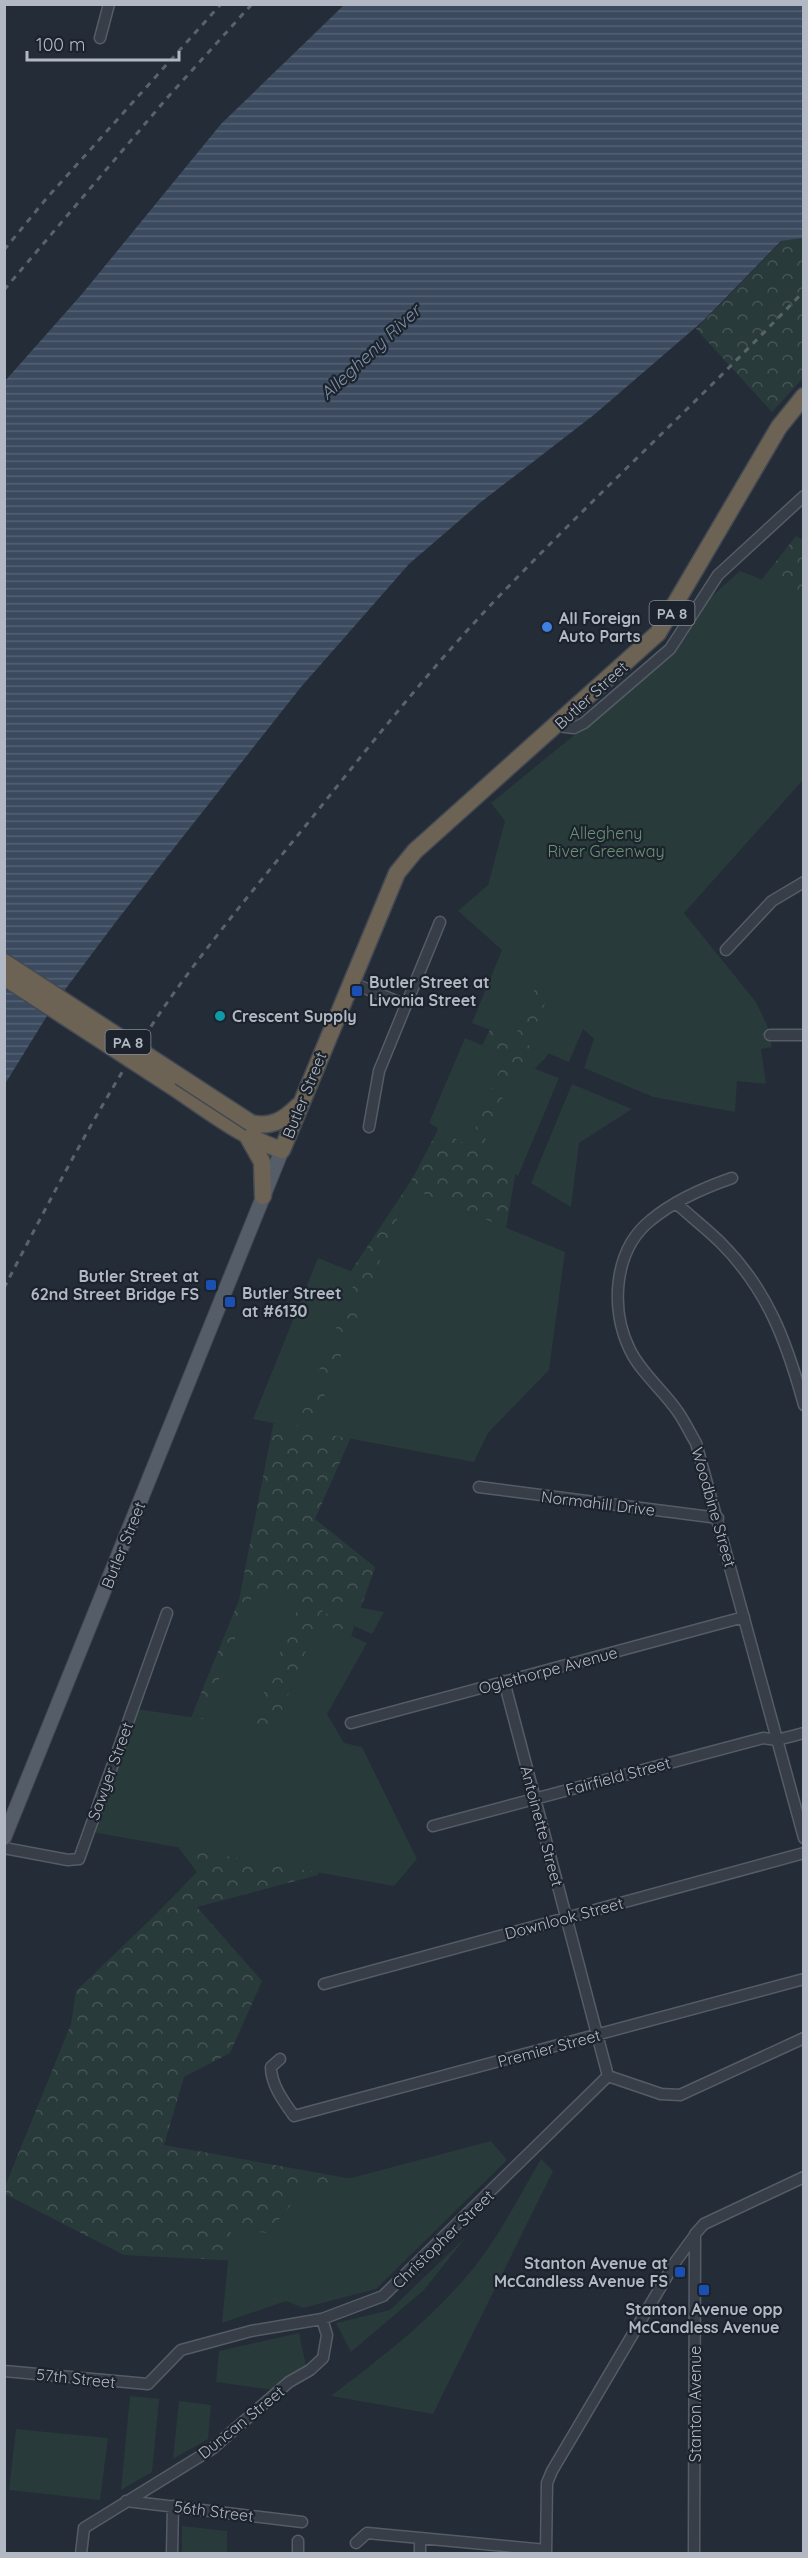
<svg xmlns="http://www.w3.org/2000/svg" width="808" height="2558" viewBox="0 0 808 2558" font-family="Quicksand,sans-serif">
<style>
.forest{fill:url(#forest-crowns)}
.green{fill:#293a3a}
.water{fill:url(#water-rules)}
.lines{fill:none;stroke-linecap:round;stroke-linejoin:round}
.minor-casing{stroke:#555c65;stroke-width:13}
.major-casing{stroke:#404751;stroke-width:16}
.highway-casing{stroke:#424952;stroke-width:19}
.minor{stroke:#373e48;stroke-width:10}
.major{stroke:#555d68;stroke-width:14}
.highway{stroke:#6d6355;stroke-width:16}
.rail{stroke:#5a626e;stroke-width:3;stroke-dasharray:6 6;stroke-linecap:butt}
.highway-bridge-casing{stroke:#424952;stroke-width:19;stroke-linecap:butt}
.highway-bridge{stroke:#6d6355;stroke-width:16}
.shop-dot{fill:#3f7fe0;stroke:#1c232c;stroke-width:2}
.transit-dot{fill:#1a4fb4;stroke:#1c232c;stroke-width:2}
.culture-dot{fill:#0f9aa8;stroke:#1c232c;stroke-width:2}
.labels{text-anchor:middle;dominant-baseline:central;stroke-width:4.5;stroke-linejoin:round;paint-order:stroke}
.shield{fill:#1c232c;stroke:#858c96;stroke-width:1.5}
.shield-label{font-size:15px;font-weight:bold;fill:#b2b9c4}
.poi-label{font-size:16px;font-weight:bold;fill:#b2b9c4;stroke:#1c232c;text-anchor:start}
.street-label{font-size:16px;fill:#b2b9c4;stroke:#1c232c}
.park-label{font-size:16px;fill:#6c9274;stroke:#1c232c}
.water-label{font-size:18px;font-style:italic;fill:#7d90a9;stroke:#1c232c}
</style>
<defs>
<pattern id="forest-crowns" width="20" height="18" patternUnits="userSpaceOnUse" patternTransform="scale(1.5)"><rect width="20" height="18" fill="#293a3a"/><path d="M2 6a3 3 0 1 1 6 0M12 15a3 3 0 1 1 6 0" fill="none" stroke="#465455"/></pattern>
<pattern id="water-rules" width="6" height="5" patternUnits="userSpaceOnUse" patternTransform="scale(1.5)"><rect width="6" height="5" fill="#3b4a5e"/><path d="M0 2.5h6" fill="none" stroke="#556273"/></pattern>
</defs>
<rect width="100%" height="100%" fill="#242c37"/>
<path class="forest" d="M803,238V378L772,412L696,329L782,241Z
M796,536L803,540V667L651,939L533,1071L504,1240L383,1364L315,1519L375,1567L320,1725L318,1875L197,1907L262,1981L230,2053L184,2077L164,2145L391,2186L260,2262L124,2255L5,2194L4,2189L71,2024L76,1991L153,1917L197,1872L152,1813L239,1600L280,1390L347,1277L411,1181L484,1042L542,920L679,685Z"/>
<path class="green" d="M740,571L803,595V780L684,913L756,1002L767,1025L772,1047L761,1049L766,1084L737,1081L735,1112L653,1097L584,1068L594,1039L583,1029L569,1062L528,1045L548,996L537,984L514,1039L472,1023L502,950L458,911L488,885L505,821L491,803L621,697L684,637L703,604Z
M465,1038L506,1055L468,1146L429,1123Z
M517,1062L559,1078L518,1176L480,1153Z
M572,1084L632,1109L579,1143L571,1207L531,1183Z
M410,1188L565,1252L549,1370L488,1433L474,1462L310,1431Z
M318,1258L358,1274L296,1428L253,1419Z
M255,1589L302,1597L250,1728L273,1732L318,1621L367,1643L327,1714L344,1743L362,1747L417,1859L394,1886L92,1832L137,1709L203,1719Z
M327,1601L384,1612L372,1634L322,1612Z
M491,2141L507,2160L376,2289L303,2308L286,2301L222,2323L231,2229L268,2233L302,2191Z
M541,2159L553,2171L433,2414L331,2396C386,2354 440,2313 482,2257C504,2227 522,2191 541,2159Z
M466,2237L424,2290L351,2352L336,2323L390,2310Z
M299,2333L306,2366L275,2390L216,2382L219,2351Z
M130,2396L159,2399L152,2472L121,2490Z
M179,2401L211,2405L208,2439L173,2459Z
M16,2429L108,2438L100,2500L9,2490Z
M182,2526L227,2531V2553H182Z"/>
<path class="water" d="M344,5H803V238L781,241L703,321L595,414L481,502L409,564L301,687L118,919L55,1003L5,1084V381L82,294L221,124Z"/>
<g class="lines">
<g class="minor-casing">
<path id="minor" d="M100,38L109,4
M557,726L574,728L584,723L670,649L718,575L804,496
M726,950L772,901L804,882
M350,982L406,1005
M770,1035H804
M369,1127L379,1071L440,922
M732,1178C703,1188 675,1200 651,1220C613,1250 610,1310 630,1350C641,1373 664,1391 678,1412C685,1422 690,1433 696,1443L804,1838
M676,1203C691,1217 707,1229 721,1243C768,1290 787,1343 804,1405
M479,1487L718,1518
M504,1681L608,2076
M351,1723L744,1617
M433,1826L763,1738L777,1740L804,1733
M4,1848L68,1860L79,1859L167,1613
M324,1984L804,1853
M280,2059L271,2067C271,2085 284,2102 294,2116L804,1979
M608,2076L661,2094L680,2095L804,2038
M4,2371L148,2384L181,2350L251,2331L322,2319L383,2296L608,2076
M126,2501L302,2522
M420,2538V2554
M298,2541V2554
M356,2543L367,2533L546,2550
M81,2554L84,2528L212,2449L289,2382L310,2370L323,2358L327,2335L322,2319
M172,2554L173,2506
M546,2554L547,2483L552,2471L676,2261L695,2235
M694,2554L695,2234L704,2224L804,2177"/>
</g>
<g class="major-casing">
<path id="major" d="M4,1838L282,1150"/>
</g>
<g class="highway-casing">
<path id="highway" d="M167,1083C203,1106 240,1137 282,1150
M251,1123C271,1128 284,1120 298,1106
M248,1137L262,1162L263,1196
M282,1150L397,873L415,851L658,633L779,427L804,396"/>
</g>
<use href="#minor" class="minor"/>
<use href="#major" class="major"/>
<use href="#highway" class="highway"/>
<path class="rail" d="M4,250L46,199L221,4
M4,290L167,98L252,4
M4,1288C49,1202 93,1116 146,1034C194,960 251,893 307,824C371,744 435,662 507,588C604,487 707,393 804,291"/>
<g class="highway-bridge-casing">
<path id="highway-bridge" d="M4,962L251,1123
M4,977L167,1083"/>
</g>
<use href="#highway-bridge" class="highway-bridge"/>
</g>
<circle class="shop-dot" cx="547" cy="627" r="6"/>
<g class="transit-dot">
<rect x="351" y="985" width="12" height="12" rx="3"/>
<rect x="205" y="1279" width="12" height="12" rx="3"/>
<rect x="224" y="1296" width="12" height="12" rx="3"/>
<rect x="674" y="2266" width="12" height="12" rx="3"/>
<rect x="698" y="2284" width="12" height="12" rx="3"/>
</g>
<circle class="culture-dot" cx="220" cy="1016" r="6"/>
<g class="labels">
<g class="shield">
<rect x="649.5" y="601" width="45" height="24" rx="4.5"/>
<rect x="105.5" y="1030" width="45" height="24" rx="4.5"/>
</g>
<g class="shield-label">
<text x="672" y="613">PA 8</text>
<text x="128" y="1042">PA 8</text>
</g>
<g class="poi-label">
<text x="559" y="618">All Foreign<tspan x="559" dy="18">Auto Parts</tspan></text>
<text x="369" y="982">Butler Street at<tspan x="369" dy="18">Livonia Street</tspan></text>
<text x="232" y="1016">Crescent Supply</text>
<text x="199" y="1276" text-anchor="end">Butler Street at<tspan x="199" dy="18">62nd Street Bridge FS</tspan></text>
<text x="242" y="1293">Butler Street<tspan x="242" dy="18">at #6130</tspan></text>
<text x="668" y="2263" text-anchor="end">Stanton Avenue at<tspan x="668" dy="18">McCandless Avenue FS</tspan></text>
<text x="704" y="2309" text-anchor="middle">Stanton Avenue opp<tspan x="704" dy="18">McCandless Avenue</tspan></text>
</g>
<g class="street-label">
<text transform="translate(591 695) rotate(-42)">Butler Street</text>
<text transform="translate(304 1095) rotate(-68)">Butler Street</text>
<text transform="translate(598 1503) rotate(7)">Normahill Drive</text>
<text transform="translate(714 1507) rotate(74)">Woodbine Street</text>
<text transform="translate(123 1545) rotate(-68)">Butler Street</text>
<text transform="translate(548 1670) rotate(-15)">Oglethorpe Avenue</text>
<text transform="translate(110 1771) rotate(-70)">Sawyer Street</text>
<text transform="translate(618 1776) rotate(-15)">Fairfield Street</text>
<text transform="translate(542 1826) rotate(75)">Antoinette Street</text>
<text transform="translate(564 1918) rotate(-15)">Downlook Street</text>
<text transform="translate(549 2048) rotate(-15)">Premier Street</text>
<text transform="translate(443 2239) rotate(-44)">Christopher Street</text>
<text transform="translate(76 2378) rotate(6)">57th Street</text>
<text transform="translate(695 2404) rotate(-90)">Stanton Avenue</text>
<text transform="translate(241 2422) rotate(-39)">Duncan Street</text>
<text transform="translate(214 2511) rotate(7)">56th Street</text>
</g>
<g class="park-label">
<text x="606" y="833">Allegheny<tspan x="606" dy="18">River Greenway</tspan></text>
</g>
<g class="water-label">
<text transform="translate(370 352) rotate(-43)">Allegheny River</text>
</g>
</g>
<rect width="808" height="2558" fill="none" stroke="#b2b9c4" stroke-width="12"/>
<path d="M27 51v9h152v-9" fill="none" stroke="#b2b9c4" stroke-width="3"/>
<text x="36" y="51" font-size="18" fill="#b2b9c4" stroke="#1c232c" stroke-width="4.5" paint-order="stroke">100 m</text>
</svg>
